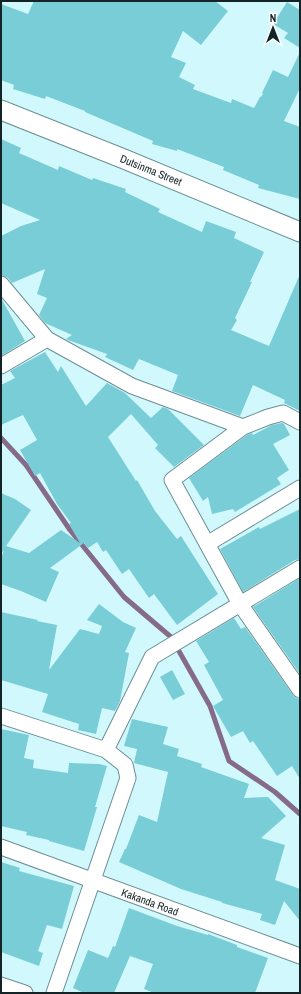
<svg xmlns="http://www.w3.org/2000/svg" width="301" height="994" viewBox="0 0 301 994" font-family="'Archivo Narrow',sans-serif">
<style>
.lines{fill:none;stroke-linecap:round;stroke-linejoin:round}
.stream{stroke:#856a8a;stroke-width:5}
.building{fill:#79cdd7}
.minor-casing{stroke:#6b8f94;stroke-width:17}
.tertiary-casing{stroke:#6b8f94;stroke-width:21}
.minor{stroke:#fff;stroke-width:15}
.tertiary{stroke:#fff;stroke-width:19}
.labels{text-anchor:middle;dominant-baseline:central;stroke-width:3;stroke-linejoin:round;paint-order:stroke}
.street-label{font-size:11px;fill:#142325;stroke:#fdfdfd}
</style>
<rect width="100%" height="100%" fill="#d1f9fd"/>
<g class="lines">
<path class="stream" d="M1,438L26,465L70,530L124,597L171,637L210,706L229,761L275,792L300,814"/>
</g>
<path class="building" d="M34,1H215L228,11L201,45L183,31L171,57L186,63L179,77L195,85L193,89L231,103L232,99L254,108L260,97H261L263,94L262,93L273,70L288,77L300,52V88L284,121L300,127V199L258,188L259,185L223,170L224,167L177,149V151L152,144L153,141L85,112V111L46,96L45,99L13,89L14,85L1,80V4L28,14Z
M287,2L300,10V48L284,38L288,33L273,24Z
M1,139L21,148L19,153L58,170L59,166L92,180L93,178L126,189L125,192L160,209L158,212L202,232L206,221L236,232L234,238L264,252L250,282H252L235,318L237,320L231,330L269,346L300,274V411L284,403L285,400L253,385L240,416L172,391L178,375L139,359L133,370L105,357L107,354L68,340L66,339L72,335L45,323L39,315L47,298L37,294L45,269L12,283L8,278L1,275V236L21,226L40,220L1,203Z
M1,298L25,341L1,356Z
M45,352L58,372L61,366L86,406L107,383L125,393L151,418L163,407L168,409L204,445L174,467L155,448L158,445L131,414L108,437L136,481L137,480L155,511L177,539L181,536L218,594L177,625L154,594L149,598L129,569L122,574L106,550L103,552L97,542L88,548L84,543L50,568L59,572L46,602L21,591L1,584V558L4,550L1,554V493L15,499L31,510L6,546L29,553L61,530L80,543L69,524L71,523L57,504L40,473L35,476L20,450L37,440L23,415L1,425V385L15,378L10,371Z
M282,423L284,424L290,435L273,444L289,470L277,478L281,484L235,512L233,509L212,514L208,497L203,501L189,478L247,435L252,433L253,435L272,425Z
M300,509V559L295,560L243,592L220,549L259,527L260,529Z
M300,578V674L253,607Z
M99,604L123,622L136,628L125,652L129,653L120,701L115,711L102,708L96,734L78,730L79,724L42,712L48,694L1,680V612L38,620L37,621L57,625L49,670L80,629L99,634L102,626L87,620Z
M234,618L241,629L245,627L293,695L296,698L300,699V779L292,766L277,776L253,741L250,743L243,731L231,737L213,706L223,700L204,665L209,662L196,641Z
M172,670L185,694L173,700L160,677Z
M132,719L168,727L163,744L179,749L177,756L202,764L201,767L249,784L244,798L268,797L286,816L261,838L285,845L275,880L300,889V921L284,901L275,925L260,920L262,914L222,903V902L181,889L119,862L125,849H126L139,815L157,822L168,772L134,763L137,749L124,746Z
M1,729L29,735L24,758L34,760L33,768L68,773L69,763L99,764L107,766L95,807H97L84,851L49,841V840L26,835L27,832L1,826Z
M1,862L20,868L19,871L74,886L62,929L47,925L38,951L43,953L39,966L1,952Z
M129,908L177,926L208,935V934L237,945V947L268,958L255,993H154L144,989L153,964L130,956L114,993H84L73,988L88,950L108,958L113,946L115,947Z"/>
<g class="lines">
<g class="minor-casing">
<path id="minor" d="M1,284L47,339L132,386L243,427
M1,366L47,339
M300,422L283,413L268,417L243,427L172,480L240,604L300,690
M207,544L300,488
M1,716L106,750L125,765L128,778L54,993
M106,750L152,657L300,568
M1,847L300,956
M1,985L25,993"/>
</g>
<g class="tertiary-casing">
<path id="tertiary" d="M1,110L124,159L300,232"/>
</g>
<use href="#minor" class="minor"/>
<use href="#tertiary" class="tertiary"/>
</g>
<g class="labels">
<g class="street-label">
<text transform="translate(151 170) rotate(22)">Dutsinma Street</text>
<text transform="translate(150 902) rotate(20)">Kakanda Road</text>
</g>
</g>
<rect width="301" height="994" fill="none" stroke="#142325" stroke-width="4"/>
<g transform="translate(273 28)" stroke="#fdfdfd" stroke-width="3" paint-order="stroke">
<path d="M0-3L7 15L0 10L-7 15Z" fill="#142325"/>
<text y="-6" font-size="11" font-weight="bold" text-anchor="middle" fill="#142325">N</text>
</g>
</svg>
